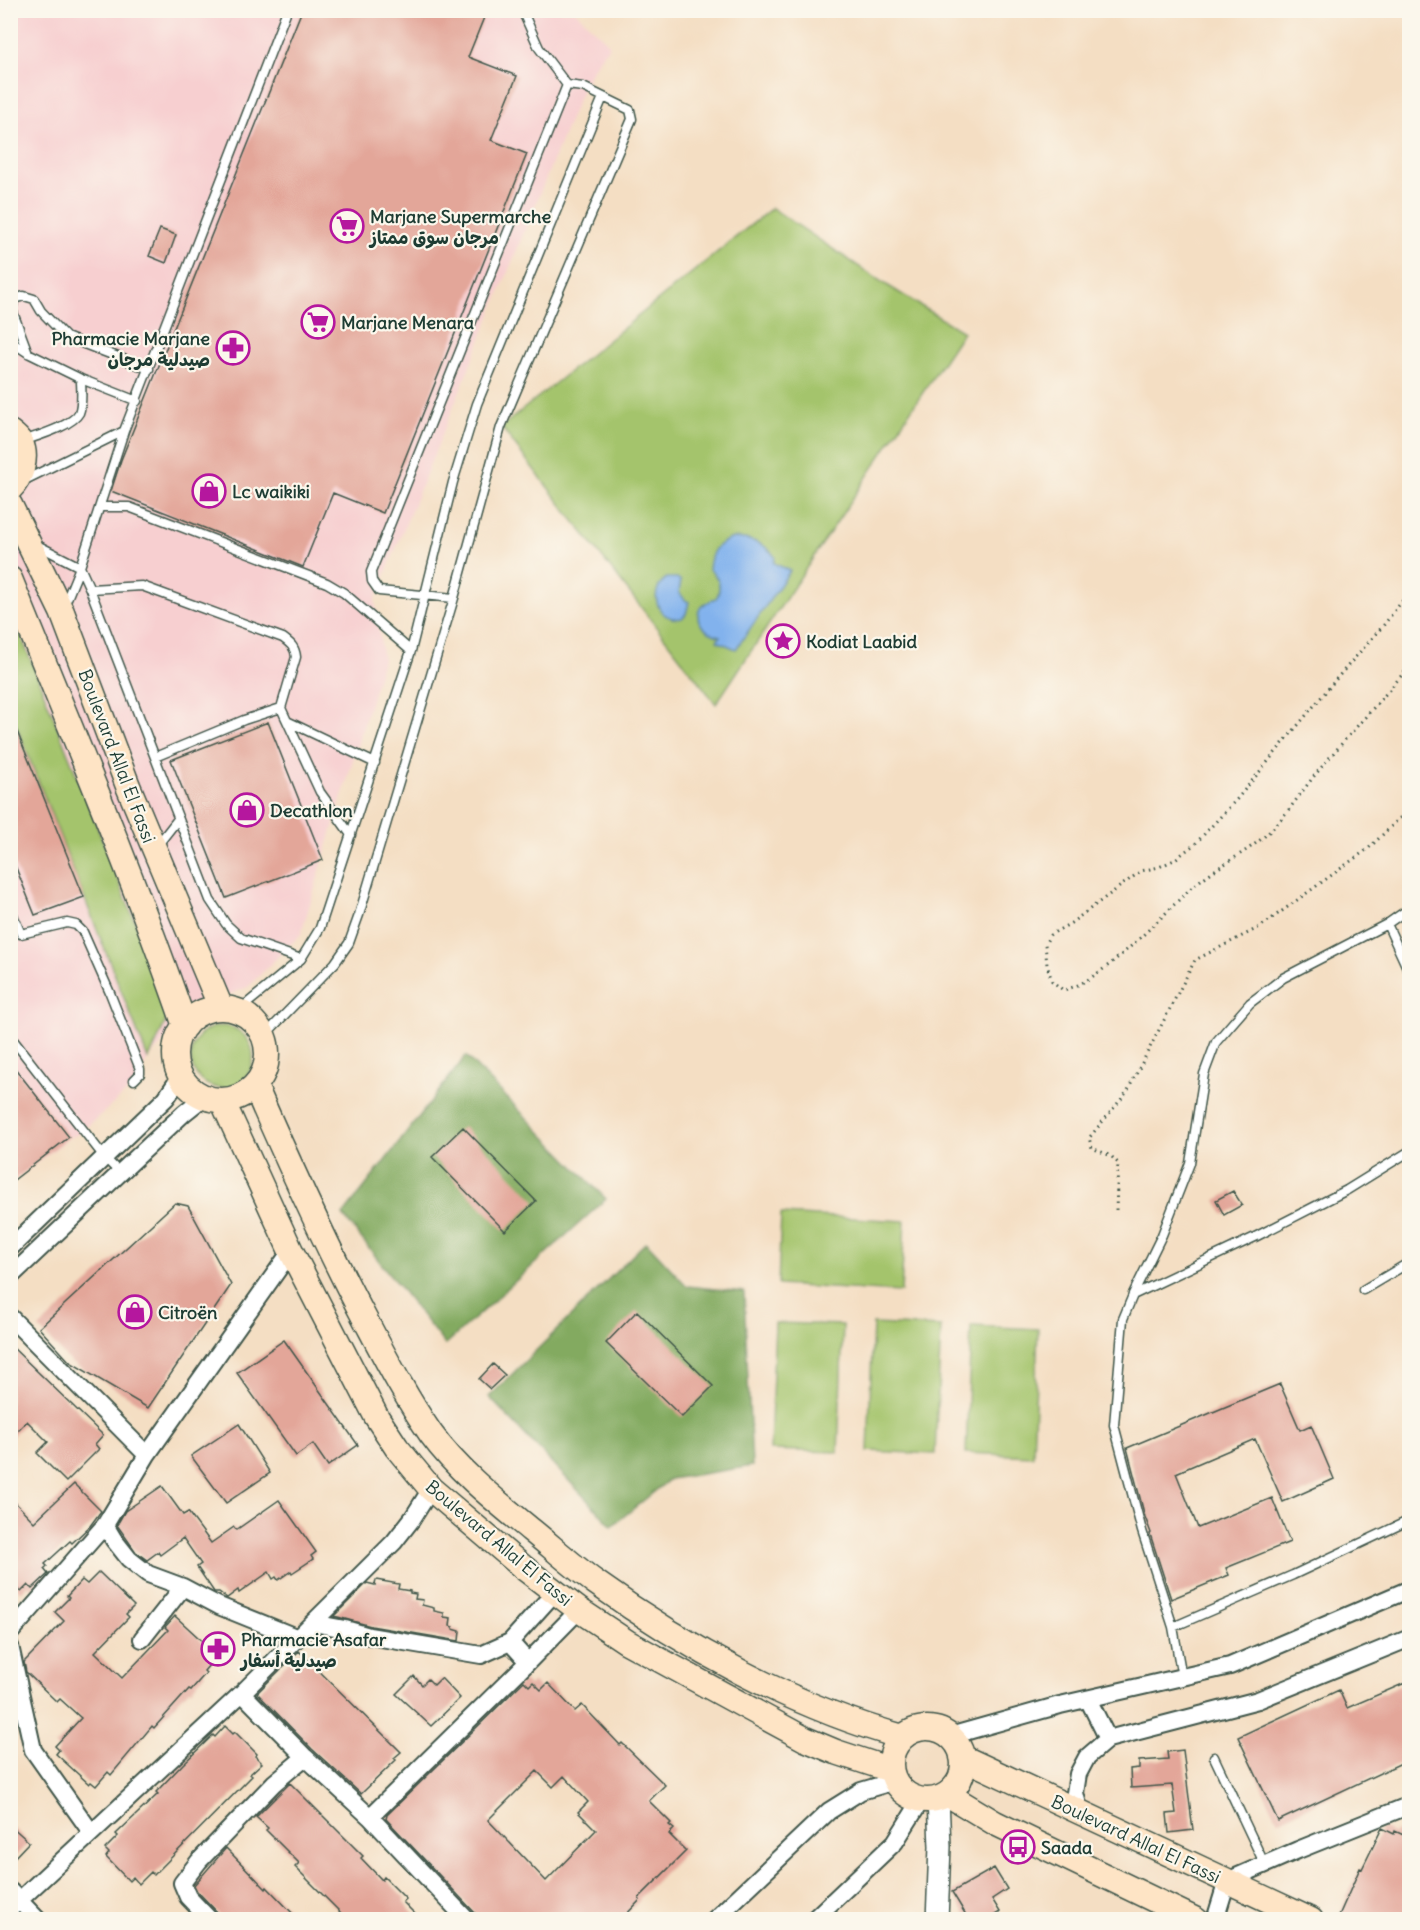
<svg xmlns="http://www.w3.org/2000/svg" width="1420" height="1930" viewBox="0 0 1420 1930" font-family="Delius,'Playpen Sans Arabic',sans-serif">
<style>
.built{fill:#f7cfd0}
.green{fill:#a4c46c;stroke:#628050;stroke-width:1.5}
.forest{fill:#83aa60;stroke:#51744a;stroke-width:1.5}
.water{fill:#82b2ed;stroke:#507890;stroke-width:1.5}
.building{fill:#e3a699;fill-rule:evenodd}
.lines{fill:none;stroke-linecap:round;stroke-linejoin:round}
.service-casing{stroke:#3f5549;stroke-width:11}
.minor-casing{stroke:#3f5549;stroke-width:20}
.tertiary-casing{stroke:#3f5549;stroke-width:24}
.secondary-casing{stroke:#3f5549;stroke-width:27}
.path{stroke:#3f5549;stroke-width:3;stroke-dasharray:1.5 4.5;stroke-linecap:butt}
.service{stroke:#fff;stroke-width:8}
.minor{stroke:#fff;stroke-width:16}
.tertiary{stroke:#fff;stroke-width:21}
.secondary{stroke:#fee4c5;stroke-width:24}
.labels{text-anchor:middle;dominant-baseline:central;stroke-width:4.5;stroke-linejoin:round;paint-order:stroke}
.poi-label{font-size:18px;font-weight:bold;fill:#1f3d34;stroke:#fbf7ec;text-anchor:start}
.street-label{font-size:18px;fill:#1f3d34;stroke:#fbf7ec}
</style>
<rect width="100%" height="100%" fill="#fbf7ec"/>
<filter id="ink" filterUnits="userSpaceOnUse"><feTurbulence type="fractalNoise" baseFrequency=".0167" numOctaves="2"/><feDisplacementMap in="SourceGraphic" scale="12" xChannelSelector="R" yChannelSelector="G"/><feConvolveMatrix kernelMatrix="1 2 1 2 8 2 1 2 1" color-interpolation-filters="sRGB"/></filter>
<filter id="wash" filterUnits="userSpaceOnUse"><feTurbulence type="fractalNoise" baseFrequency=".008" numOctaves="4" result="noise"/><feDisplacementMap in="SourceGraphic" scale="24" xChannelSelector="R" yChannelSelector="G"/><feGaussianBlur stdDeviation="1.35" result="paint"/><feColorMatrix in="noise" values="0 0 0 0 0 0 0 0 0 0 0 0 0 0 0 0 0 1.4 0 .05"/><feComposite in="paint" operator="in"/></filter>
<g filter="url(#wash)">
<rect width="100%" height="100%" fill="#f4dec3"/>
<path class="built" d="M11,11H575L610,45L597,62L583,87L375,600L383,660L301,934L248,987L193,1009L148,1059L134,1086L77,1135L69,1138L11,1183Z"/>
<path class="green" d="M772,208L882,282L963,332L716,704L501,427Z
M10,608L171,1012C161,1027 158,1044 148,1059L11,712Z
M191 1057a31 31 0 1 1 62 0a31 31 0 1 1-62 0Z
M781,1214L905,1221L901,1292L778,1285Z
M775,1323L843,1325L838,1452L770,1450Z
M873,1324L941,1327L935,1454L868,1451Z
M971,1326L1038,1329L1033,1456L966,1453Z"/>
<path class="forest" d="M466,1056L606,1199L445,1345L343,1215Z
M646,1242L687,1286L744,1292L752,1466L670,1479L612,1526L489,1397Z"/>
<path class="water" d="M733,538C750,539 765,542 775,557L774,563L790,571L736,649L717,641L720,636C707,634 693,622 700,608C703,603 712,601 717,597C722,585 718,577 709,569C711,550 716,544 733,538Z
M667,578H677L681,581L679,592L685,600L689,602L686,614L682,618C657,623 647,590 667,578Z"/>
<g id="blocks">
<path class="building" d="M302,10H487L468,57L517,76L491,140L527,154L383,513L333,493L303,567L111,491L121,460Z
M160,229L176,235L166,263L149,256Z
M10,714L84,897L35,915L10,853Z
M268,722L323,860L226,898L171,760Z
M10,1062L69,1137L10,1183Z
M463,1127L536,1201L505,1231L432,1157Z
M1233,1191L1242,1205L1224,1215L1216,1200Z
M175,1203L188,1206L231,1285L148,1408L70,1362L39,1328Z
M637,1311L713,1386L682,1417L606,1343Z
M284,1340L358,1445L328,1466L313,1444L296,1456L237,1373Z
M10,1345L103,1435L95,1444L99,1449L66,1482L37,1453L48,1442L27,1421L10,1438Z
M493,1364L505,1375L490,1389L479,1379Z
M1280,1384L1300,1430L1311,1425L1334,1479L1283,1502L1255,1439L1176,1473L1198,1528L1272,1498L1290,1542L1226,1568L1229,1575L1171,1599L1150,1534L1151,1533L1145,1517L1127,1448Z
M239,1424L270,1473L226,1503L191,1456Z
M74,1484L101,1511L90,1526L72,1543L70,1541L45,1564L47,1566L44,1569L48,1574L32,1589L28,1585L21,1592L10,1581V1497L34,1522Z
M162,1486L183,1515L188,1512L211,1543L234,1527L236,1530L279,1500L316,1552L311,1556L313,1559L292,1573L291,1571L278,1580L276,1577L273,1579L269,1572L239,1593L238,1590L227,1598L219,1592H214L197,1567L201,1564L183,1538L160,1555L158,1552L147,1560L136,1552L117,1525L125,1511Z
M99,1572L134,1606L126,1614L129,1617L95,1652L122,1678L168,1630L165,1627L175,1616L212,1650L209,1652L215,1658L204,1671L206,1673L191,1690L189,1689L154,1728L152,1726L111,1775L108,1772L96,1786L91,1782L89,1784L56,1754L59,1750L55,1746L81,1718L60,1699L57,1702L26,1672L24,1662L64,1621L55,1612L69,1598L67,1596L82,1580L87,1584Z
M376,1580L399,1584L398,1589L410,1591V1593L416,1594L415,1599L423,1600L422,1605L434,1608V1611L444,1613V1617L451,1618L450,1626L453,1627V1629L460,1631L459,1641L371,1626L334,1616L367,1583L375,1585Z
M299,1651L401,1752L394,1758L396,1760L361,1794L312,1749L257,1693Z
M414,1676L422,1685L428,1679L434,1685L441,1678L460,1698L431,1726L396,1694Z
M524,1681L529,1686L533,1682L541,1690L548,1683L575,1711L582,1705L620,1745L622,1743L665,1785L649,1801L671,1823L669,1825L674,1829L669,1834L686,1851L639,1898L640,1900L621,1920H478L475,1913L386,1819L387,1815ZM537,1771L553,1787L564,1776L588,1802L578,1812L596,1830L546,1881L488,1820Z
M1405,1683L1410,1694V1759L1278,1821L1238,1737L1339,1690L1347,1708Z
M225,1726L233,1734L235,1732L257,1754L255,1756L262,1763L250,1774L252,1776L154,1875L151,1872L139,1884L133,1877L129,1881L106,1857L109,1853L105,1849L118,1836L116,1834L158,1794L156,1792L183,1764L213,1735L215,1737Z
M1183,1750L1193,1830L1169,1833L1167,1814L1176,1813L1172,1785L1131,1788L1130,1769L1139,1768V1761L1168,1759L1167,1752Z
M290,1783L363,1856L361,1858L382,1880L384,1877L406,1899L403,1902L421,1920H348L295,1867L299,1863L266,1830L268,1828L256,1817Z
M10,1825L29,1842L10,1862Z
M1382,1828L1394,1834L1395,1831L1410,1838V1920H1337L1360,1868L1362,1869Z
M226,1848L266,1889L267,1887L299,1920H220L218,1913L197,1891L194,1885Z
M994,1868L1007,1889L992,1899L1000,1912L987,1920H969L952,1892Z"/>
</g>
</g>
<g filter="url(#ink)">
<use href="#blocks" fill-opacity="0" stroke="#3f5549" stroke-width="1.5"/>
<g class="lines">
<g class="service-casing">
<path id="service" d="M10,341L28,353L81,379L137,401
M28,353L12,310L14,299L24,296L34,299L41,311L66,337L149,369
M23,441C37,436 72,426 79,413C83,403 81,390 81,379
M23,481L124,431L287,10
M100,507H129L327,583L344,593L411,651
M37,545L80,567L90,589L210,900L226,924L241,938L301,959
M90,589L142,586L283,638C291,644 295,647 296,657L281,708L287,721L375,763
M454,598L379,591L372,581L371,572L567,85L539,48L522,10
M64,606L80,567L124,431
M287,721L320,792L351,835
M155,757L244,720L281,708
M156,847L178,819
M10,908L21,934L67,923L76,925L83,932L110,993L140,1069V1074L134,1080
M1387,924L1410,974
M238,1011L301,959L320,928L411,651L453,482L477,404L603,97
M10,1036L105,1158L120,1173
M264,1036L335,963L349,943L359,915L454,598L501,427L632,119L630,110L583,87L567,85
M1363,1290L1410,1262
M1133,1294L1162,1235L1190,1163L1204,1074L1216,1042L1250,1003L1283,978L1387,924L1410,908
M1173,1627L1293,1575L1410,1520
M1182,1677L1173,1627L1142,1531L1114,1425L1123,1319L1133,1295L1255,1237L1347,1190L1410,1151
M1214,1757L1265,1865"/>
</g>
<g class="minor-casing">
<path id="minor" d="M10,1248L166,1098L181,1076
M10,1277L120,1173L184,1113L204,1097
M10,1317L147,1455
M105,1525L114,1540L129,1559L148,1574L183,1587L219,1606L298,1638
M313,1623L345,1629L369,1636L481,1655L510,1642L528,1662L370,1817
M10,1633L105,1525L147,1455L291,1251
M142,1639L183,1587
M510,1642L555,1592
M10,1646L33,1750L91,1832
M528,1662L579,1610
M242,1693L305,1757L370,1817L467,1920
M1088,1699L1108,1739
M950,1736L1060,1705L1230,1666L1410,1589
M1080,1813L1075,1793L1078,1774L1087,1757L1108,1739L1258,1700L1410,1638
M10,1891L38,1920
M10,1909L242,1693L394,1542L412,1519L431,1489
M210,1920L188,1897L182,1883L199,1861L274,1783L305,1757
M714,1920L829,1811L861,1791L895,1781
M813,1920L895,1842L922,1799
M1215,1920L1227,1881L1298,1850L1410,1805"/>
</g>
<g class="tertiary-casing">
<path id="tertiary" d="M937,1920L940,1847L938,1798"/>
</g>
<g class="secondary-casing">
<path id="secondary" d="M10,432C14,435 19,439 21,443C28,458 21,478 10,489
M10,505L62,612L128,786L221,1008
M10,579C70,727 133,875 185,1026
M175 1054a46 46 0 1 1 92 0a46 46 0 1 1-92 0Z
M255,1086C290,1166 325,1244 366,1321C386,1359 406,1398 431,1434C458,1471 496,1501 531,1530C552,1547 573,1566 595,1582C685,1647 796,1708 903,1737
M222,1100L291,1251L376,1416L397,1448L431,1489L524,1568L579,1610L627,1642L805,1739L836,1752L891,1770
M891 1764a36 36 0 1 1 72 0a36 36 0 1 1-72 0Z
M962,1757L1311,1920
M947,1794L995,1823L1196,1920"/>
</g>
<path class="path" d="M1410,591L1383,626L1337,678L1237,799L1195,844L1174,860L1159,867L1141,871L1071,923L1050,935L1045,944L1047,965L1052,981L1063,990C1099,984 1160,918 1187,892C1211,868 1244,856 1268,833C1288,814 1302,790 1320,769C1349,734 1381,701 1410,665
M1116,1210L1118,1163L1111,1156L1092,1148L1089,1138L1127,1092L1195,960L1260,927L1369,848L1410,808"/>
<use href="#service" class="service"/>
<use href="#minor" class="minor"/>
<use href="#tertiary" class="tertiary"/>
<use href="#secondary" class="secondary"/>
</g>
</g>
<defs>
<g id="supermarket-ring" transform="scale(1.725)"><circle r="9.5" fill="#fbf7ec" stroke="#b5179e" stroke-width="1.5"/><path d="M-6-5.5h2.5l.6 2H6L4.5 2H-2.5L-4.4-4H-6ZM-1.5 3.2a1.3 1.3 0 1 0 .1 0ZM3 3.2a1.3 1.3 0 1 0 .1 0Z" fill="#b5179e"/></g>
<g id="pharmacy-ring" transform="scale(1.725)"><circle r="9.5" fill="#fbf7ec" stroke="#b5179e" stroke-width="1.5"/><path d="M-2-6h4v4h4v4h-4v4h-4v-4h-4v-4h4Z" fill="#b5179e"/></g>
<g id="shop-ring" transform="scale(1.725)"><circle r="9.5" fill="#fbf7ec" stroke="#b5179e" stroke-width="1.5"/><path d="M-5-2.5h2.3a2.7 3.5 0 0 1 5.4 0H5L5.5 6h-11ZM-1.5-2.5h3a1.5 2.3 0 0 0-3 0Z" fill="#b5179e"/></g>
<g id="sight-ring" transform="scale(1.725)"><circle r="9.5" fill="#fbf7ec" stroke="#b5179e" stroke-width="1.5"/><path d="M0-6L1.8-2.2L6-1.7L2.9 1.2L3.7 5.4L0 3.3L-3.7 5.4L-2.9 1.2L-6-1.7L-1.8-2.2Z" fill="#b5179e"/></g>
<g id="bus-ring" transform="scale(1.725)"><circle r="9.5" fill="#fbf7ec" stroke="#b5179e" stroke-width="1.5"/><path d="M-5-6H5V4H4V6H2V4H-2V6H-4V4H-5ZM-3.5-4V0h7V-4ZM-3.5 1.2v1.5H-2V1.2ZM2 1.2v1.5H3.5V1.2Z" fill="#b5179e"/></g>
</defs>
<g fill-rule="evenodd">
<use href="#supermarket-ring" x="347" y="226"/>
<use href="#supermarket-ring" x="318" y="322"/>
<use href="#pharmacy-ring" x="233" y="348"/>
<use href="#shop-ring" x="209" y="491"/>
<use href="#sight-ring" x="783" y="641"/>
<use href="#shop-ring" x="247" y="810"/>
<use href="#shop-ring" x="135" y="1312"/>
<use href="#pharmacy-ring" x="218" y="1649"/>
<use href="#bus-ring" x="1018" y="1847"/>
</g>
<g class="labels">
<g class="poi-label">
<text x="370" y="216">Marjane Supermarche<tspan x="370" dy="21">مرجان سوق ممتاز</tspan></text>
<text x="341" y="322">Marjane Menara</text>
<text x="210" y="338" text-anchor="end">Pharmacie Marjane<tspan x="210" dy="21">صيدلية مرجان</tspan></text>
<text x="232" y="491">Lc waikiki</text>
<text x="806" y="641">Kodiat Laabid</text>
<text x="270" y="810">Decathlon</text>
<text x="158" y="1312">Citroën</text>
<text x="241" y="1639">Pharmacie Asafar<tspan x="241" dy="21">صيدلية أسفار</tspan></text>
<text x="1041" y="1847">Saada</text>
</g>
<g class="street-label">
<text transform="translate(117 756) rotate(69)">Boulevard Allal El Fassi</text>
<text transform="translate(499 1543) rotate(40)">Boulevard Allal El Fassi</text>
<text transform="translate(1136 1839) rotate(25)">Boulevard Allal El Fassi</text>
</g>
</g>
<rect width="1420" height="1930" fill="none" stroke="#fbf7ec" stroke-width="36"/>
</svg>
